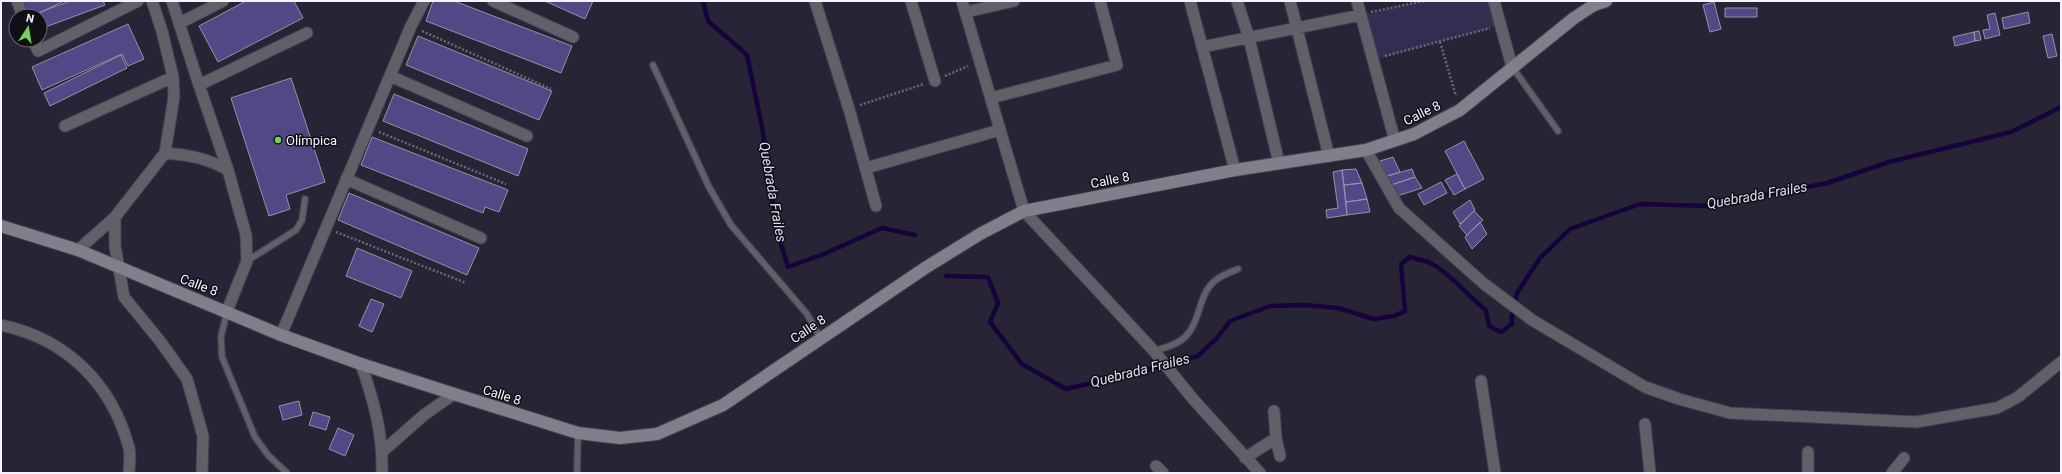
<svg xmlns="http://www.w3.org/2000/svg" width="2062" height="474" viewBox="0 0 2062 474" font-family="Roboto,sans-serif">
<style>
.green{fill:#332e51}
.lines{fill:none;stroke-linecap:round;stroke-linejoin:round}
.stream{stroke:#16033b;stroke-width:4.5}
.building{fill:#524886;stroke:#9492a6}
.lane-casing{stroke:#444251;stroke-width:8}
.street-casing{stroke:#444251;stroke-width:13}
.secondary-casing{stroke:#444251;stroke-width:14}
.path{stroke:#6a6876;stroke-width:2.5;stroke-dasharray:2 2;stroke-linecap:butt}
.lane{stroke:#606068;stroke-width:5.5}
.street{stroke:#606068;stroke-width:11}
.secondary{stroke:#807f8c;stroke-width:12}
.poi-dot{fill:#75d25b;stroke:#100f16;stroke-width:1.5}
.labels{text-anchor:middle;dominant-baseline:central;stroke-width:3;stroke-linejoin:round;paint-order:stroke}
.street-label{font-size:13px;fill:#f4f3fe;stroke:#100f16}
.poi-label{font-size:13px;fill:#f4f3fe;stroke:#100f16;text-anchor:start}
.water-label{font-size:14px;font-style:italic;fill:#dfdef1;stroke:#100f16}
</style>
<rect width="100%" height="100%" fill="#272535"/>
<path class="green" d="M1424,1H1494L1501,25L1373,60L1361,15Z"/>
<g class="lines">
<path class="stream" d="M703,1L708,21L747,55L762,127L777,231L788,267L824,254L882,228L915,235
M946,276L988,277L998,303L990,322L1022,364L1066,389L1135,373L1198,356L1217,338L1230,321L1270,306L1304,305L1338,308L1374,319L1394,316L1405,311L1401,264L1410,257C1416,259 1422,260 1428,262C1450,272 1467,296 1486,310L1489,326L1501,332L1512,324V315L1517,293L1540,258L1570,229L1640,204L1708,206L1827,183L1889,162L2011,132L2061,107"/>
</g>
<path class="building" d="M19,1H64L33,16H27Z
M70,1H103L105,5L40,29V16H30Z
M246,1H294L303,18L218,62L199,26Z
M433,1H454L572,46L561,73L426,21Z
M545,1H593L585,19Z
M1714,2L1721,29L1710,32L1703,5Z
M1725,8H1757V17H1725Z
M2028,12L2030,23L2004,29L2002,18Z
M1995,13L2000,35L1985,39L1983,30L1990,29L1987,15Z
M128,24L144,59L128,66L122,54L42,90L32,67Z
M1979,31L1981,40L1975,41L1974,32Z
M1974,32L1975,41L1955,46L1953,37Z
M2052,34L2057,56L2048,58L2043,36Z
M418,36L552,91L539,120L406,65Z
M121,55L127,68L50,106L44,93Z
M291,78L325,182L286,195L290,209L269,216L231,98Z
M394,94L528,149L518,176L383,121Z
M372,137L508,190L499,212L485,207L483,213L361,165Z
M1464,141L1484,179L1465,189L1445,151Z
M1393,157L1400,172L1387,176L1380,161Z
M1356,169L1362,183L1344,185L1342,170Z
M1412,169L1415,177L1391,185L1387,176Z
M1342,170L1347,215L1327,218L1326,210L1338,208L1333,172Z
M1457,174L1465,189L1454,195L1445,180Z
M1415,177L1422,188L1394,197L1391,185Z
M1441,182L1447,193L1424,205L1418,194Z
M1362,183L1367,199L1346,202L1344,185Z
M349,193L479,248L467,275L338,220Z
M1367,199L1370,212L1347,215L1346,202Z
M1470,200L1475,210L1460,224L1453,212Z
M1474,211L1483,220L1467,235L1459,226Z
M1480,222L1487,234L1472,249L1465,237Z
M357,248L412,271L401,298L346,276Z
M371,299L384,304L372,332L359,326Z
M299,401L302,415L283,420L279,406Z
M313,412L330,417L326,430L309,425Z
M338,428L354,435L345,456L329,449Z"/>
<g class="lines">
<g class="lane-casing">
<path id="lane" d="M653,65L709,187L731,225L807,314L820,337
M1513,68L1558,131
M247,261L296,230L302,220L305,199
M227,311L221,337L222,357L255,437L268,455L287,473
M1154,351C1164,348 1177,345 1185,337C1201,322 1198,293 1216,280C1222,275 1231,272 1238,269
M577,473L578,433"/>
</g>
<g class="street-casing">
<path id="street" d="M17,1L23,16
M172,1L199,85L228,170L246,235L247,261L227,311
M493,1L573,37
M815,1L849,109L876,206
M911,1L935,81
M962,1L1024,211L1154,351L1193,399L1260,473
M1190,1L1235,170
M1237,1L1249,38L1279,163
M1290,1L1329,156
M1357,1L1395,141
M1494,1L1512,67
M966,12L1014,1
M180,23L223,1
M33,40L38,51L138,1
M1202,47L1361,15
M390,76L527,136
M199,85L307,33
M991,98L1117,65L1100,1
M65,126L173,77
M1366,150L1399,208L1483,283L1532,320L1645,387L1679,399L1730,413L1916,422L1997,408L2018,397L2061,362
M165,153C190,155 206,158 228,170
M866,168L1000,130
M346,179L481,238
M115,217V246L124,297L160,341L187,379L203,436L202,473
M78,250L115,217L165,153L174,97L173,77L162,31L152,1
M1,325C67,339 112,384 129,448C131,456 129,465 129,473
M281,335L411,26L424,1
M361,364C374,401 383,434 382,473
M1481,381L1495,473
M1645,424L1650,473
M1276,438L1280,456
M383,451L424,415L454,394
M1245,458L1276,438L1274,411
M1156,466L1163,473
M1808,473V452
M1892,473L1904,458"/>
</g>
<g class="secondary-casing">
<path id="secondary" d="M1,226L78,250L281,335L361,364L454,394L578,433L620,438L657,434L723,405L925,268L980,234L1024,211L1235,170L1366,150L1414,134L1460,110L1574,18L1594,5L1606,1"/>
</g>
<path class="path" d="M1371,12L1424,1
M422,31L551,89
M1440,42L1456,96
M1385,56L1490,28
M945,76L968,66
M860,105L924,84
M379,132L506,184
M336,232L466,283"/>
<use href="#lane" class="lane"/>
<use href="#street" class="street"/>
<use href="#secondary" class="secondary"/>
</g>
<circle class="poi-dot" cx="278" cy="140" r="4"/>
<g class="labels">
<g class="street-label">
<text transform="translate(1422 113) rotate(-26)">Calle 8</text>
<text transform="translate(1110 180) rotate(-11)">Calle 8</text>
<text transform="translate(199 285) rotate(21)">Calle 8</text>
<text transform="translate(808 329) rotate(-34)">Calle 8</text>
<text transform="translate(502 395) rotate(17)">Calle 8</text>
</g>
<g class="poi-label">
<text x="286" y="140">Olímpica</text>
</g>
<g class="water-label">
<text transform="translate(773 192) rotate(80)">Quebrada Frailes</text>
<text transform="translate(1757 195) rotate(-10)">Quebrada Frailes</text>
<text transform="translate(1140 370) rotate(-14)">Quebrada Frailes</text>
</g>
</g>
<rect width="2062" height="474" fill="none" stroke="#f4f3fe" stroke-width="4"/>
<g transform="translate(28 28) rotate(12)"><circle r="19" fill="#100f16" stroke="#6b6a73"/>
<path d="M0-3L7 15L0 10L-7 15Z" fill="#75d25b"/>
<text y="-6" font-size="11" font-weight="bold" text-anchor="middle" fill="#f4f3fe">N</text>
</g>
</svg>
